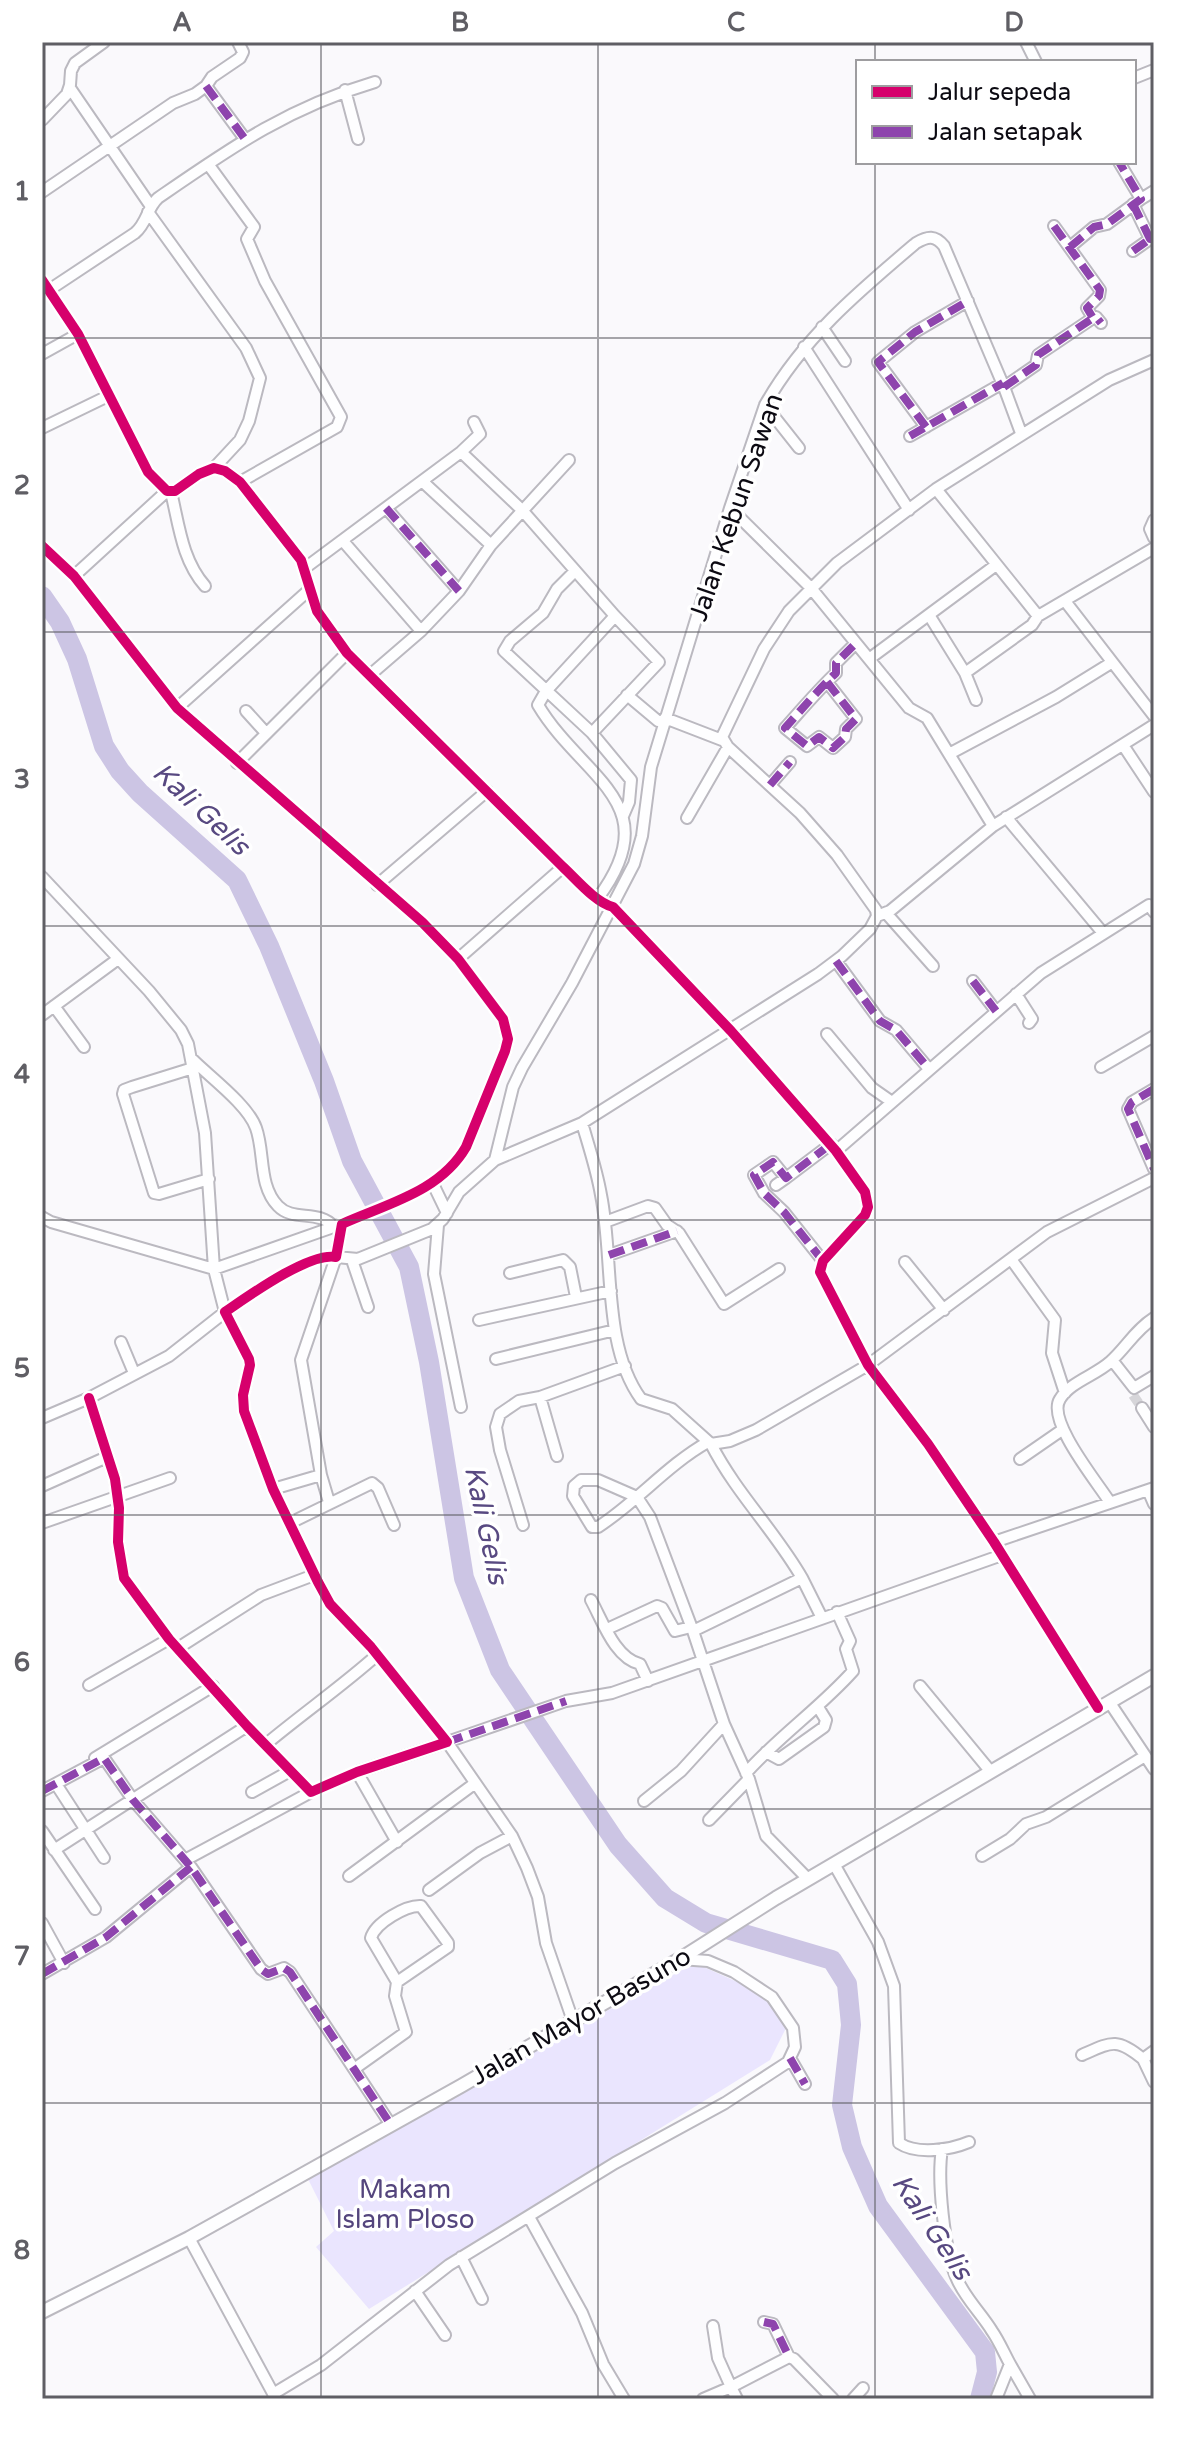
<svg xmlns="http://www.w3.org/2000/svg" width="1196" height="2441" viewBox="0 0 1196 2441" font-family="'Varela Round',sans-serif">
<style>
.green{fill:#eae5fe}
.lines{fill:none;stroke-linecap:round;stroke-linejoin:round}
.river{stroke:#ccc5e4;stroke-width:20}
.minor-tunnel{stroke:#d6d5d9;stroke-width:10;stroke-dasharray:10 5;stroke-linecap:butt}
.minor-casing{stroke:#bbb9c0;stroke-width:14}
.major-casing{stroke:#bbb9c0;stroke-width:16}
.minor{stroke:#fefeff;stroke-width:10}
.major{stroke:#fefeff;stroke-width:12}
.quiet{stroke:#8e44ad;stroke-width:8;stroke-dasharray:16 8;stroke-linecap:butt}
.cycleway-casing{stroke:#fff;stroke-width:15}
.cycleway{stroke:#d6006c;stroke-width:10}
.grid{fill:none;stroke:#5f5e64;stroke-width:2;stroke-opacity:0.55}
.labels{text-anchor:middle;dominant-baseline:central;stroke-width:7;stroke-linejoin:round;paint-order:stroke}
.street-label{font-size:26px;fill:#0c0a12;stroke:#fff}
.park-label{font-size:26px;fill:#54457d;stroke:#fff}
.water-label{font-size:28px;font-style:italic;fill:#584981;stroke:#fff}
.neatline{fill:none;stroke:#5f5e64;stroke-width:3}
.grid-label{font-size:26px;text-anchor:middle;font-weight:bold;fill:#5f5e64}
</style>
<rect width="100%" height="100%" fill="#faf9fc"/>
<path class="green" d="M695,1963L764,1994L788,2024L770,2060L369,2309L316,2247L334,2231L308,2179L476,2082Z"/>
<g class="lines">
<path class="river" d="M42,596L60,622L77,659L104,746L120,771L140,793L237,880L269,946L324,1081L352,1161L409,1267L429,1362L464,1578L500,1670L618,1845L665,1898L706,1923L832,1960L847,1984L851,2025L842,2105L852,2147L878,2206L985,2352L987,2372L980,2399"/>
<path class="minor-tunnel" d="M1133,1395L1142,1408"/>
<g class="minor-casing">
<path id="minor" d="M1026,42L1036,62
M1134,78L1154,70
M206,86L245,139
M70,88L150,205
M345,90L358,139
M42,120L67,94L70,85L71,71L75,63L104,42
M208,164L254,227L247,239L265,281L341,417L337,427L240,482
M42,192L173,103L195,94L206,86L212,77L240,58L243,52L238,42
M1141,199L1154,191
M1133,204L1150,239H1154
M148,212L246,348L260,378L249,421L240,440L214,468
M1054,226L1100,290L1099,296L1087,308L1093,318L1096,317L1101,323
M1070,247L1094,227L1107,224L1141,199L1119,162
M1133,251L1150,239
M42,280L78,334L148,472L167,491H175L199,474L214,468L225,471L240,482L301,560L317,611L347,653L563,867C577,880 595,902 613,907L731,1031L836,1151L865,1192L868,1207L865,1215L823,1261L820,1272L868,1365L928,1444L994,1542L1098,1708
M49,290L135,233C147,223 147,208 158,198C232,147 287,108 375,82
M822,327L845,361
M804,347L909,510
M42,354L78,334
M1154,360L1109,380L936,489L1038,616L1154,548
M1004,387L1036,365L1038,355L1093,318
M765,405L799,448
M926,427L878,362L915,332L968,301
M42,428L108,396
M910,436L1003,383
M461,452L522,510L615,616L659,662L592,733L504,651L510,641L543,613L557,589L575,571
M422,481L491,545
M171,492C179,525 182,560 205,586
M386,508L459,591
M730,508L811,588L909,708L927,718L993,826
M1154,520L1150,529L1154,538
M343,541L421,631
M42,546L74,576L177,708L422,922L458,959L503,1019L508,1039L505,1051L466,1147C440,1192 386,1204 342,1224L336,1257C309,1252 247,1297 225,1312L249,1359L250,1365L243,1395L244,1411L273,1489L318,1582L330,1604L371,1647L447,1742L357,1772L311,1792L247,1726L169,1639L124,1578L118,1542L119,1508L115,1479L89,1398
M305,568L461,452L480,434L474,422
M74,576L167,491
M1065,601L1154,716
M929,615L965,673L1032,625L1038,616
M869,659L996,565
M965,673L976,700
M370,675L421,631L459,591L491,545L569,460
M827,682L856,719L846,729L845,737L833,748L819,737L807,746L785,728C802,709 818,690 836,673V663L856,643
M627,695L658,721H664
M177,708L309,590
M246,711L266,733
M665,718L722,740
M592,733L631,780L629,802L623,816
M1123,745L1154,792
M949,754L1056,697L1111,663
M237,763L347,653
M770,785L790,762
M1006,817L1103,933
M687,818L728,747
M42,877L149,991L181,1030L188,1044L205,1133L214,1269L225,1312L169,1356L89,1398L42,1418
M377,885L487,791
M598,898C669,803 582,779 538,705L546,691L615,616
M886,913L933,966
M877,916L890,911L993,826L1154,725
M458,959L563,867
M836,961L880,1021L896,1030L929,1069
M973,981L996,1011
M1016,994L1032,1019L1029,1023
M54,1006L84,1047
M42,1015L118,959
M827,1034L872,1088L892,1102
M193,1060C210,1077 248,1105 256,1128C265,1153 258,1185 278,1206C293,1222 319,1209 334,1227
M1101,1067L1154,1036
M193,1068L132,1087L124,1090L123,1094L154,1193L159,1194L209,1179
M1154,1089L1132,1102L1128,1109L1154,1169
M582,1123C589,1147 597,1171 601,1195C614,1258 602,1346 641,1399L672,1409L711,1444L730,1441L756,1430L868,1365L1047,1232L1154,1178
M836,1151L1041,973L1149,905L1154,912
M495,1160L513,1087L522,1068L572,983L634,864L642,836L651,767L730,508L765,405C803,338 858,292 916,243C928,236 935,235 944,246L1004,387L1021,433
M433,1184L447,1213
M776,1185L786,1178
M42,1217L51,1222L214,1269L342,1224
M605,1222L648,1206L655,1208L667,1225L679,1233L724,1304L779,1269
M438,1225L434,1274L461,1407
M609,1255L677,1231
M1011,1259L1055,1320L1052,1353L1065,1393
M352,1260L368,1307
M823,1261L784,1212L764,1193L754,1175L773,1162L786,1178L831,1144
M905,1262L944,1310
M510,1273L563,1260L570,1267L576,1297
M479,1320L611,1291
M121,1342L134,1373
M496,1359L615,1330
M1112,1360L1134,1388L1154,1376
M540,1397L557,1456
M1142,1408L1154,1427
M708,1442C667,1465 637,1502 598,1527H592L573,1496L574,1486L581,1480H598L637,1497L650,1517L693,1631L724,1724L749,1779L766,1836L808,1879
M711,1444C736,1493 775,1531 802,1578
M1020,1459L1062,1430
M321,1475L329,1502
M42,1486L107,1457
M273,1489L321,1475L301,1360L336,1257L358,1259L432,1229L443,1219L459,1192L495,1160L582,1123L818,974L842,956L870,929L877,916L876,910L837,855L800,813L728,747L722,737L764,649L789,611L837,563L936,489
M1148,1490L1154,1504
M1109,1501C1097,1482 1046,1420 1060,1399C1070,1382 1096,1375 1110,1362C1126,1348 1135,1330 1154,1318
M42,1523L170,1478
M290,1523L372,1483L378,1488L394,1525
M523,1525L500,1450L496,1427L500,1414L519,1401L540,1397L625,1366
M994,1542L1154,1488
M591,1600C603,1622 615,1658 640,1664L648,1681
M607,1629L657,1606L662,1608L675,1631L691,1627
M693,1631L802,1578L822,1618
M178,1648L261,1595L314,1575
M89,1685L169,1639
M920,1686L991,1772
M1110,1703L1154,1769
M265,1745C302,1714 341,1687 377,1655
M766,1752L779,1759L824,1727L826,1720L818,1707
M95,1758L213,1686
M357,1772L397,1842
M746,1773C779,1736 820,1708 853,1671L846,1649L850,1641L837,1612
M56,1784L104,1858
M42,1791L104,1758L133,1800L191,1867L261,1969L268,1974L284,1968L290,1972L391,2125
M252,1792L290,1771
M644,1801L681,1771L724,1724
M709,1820L749,1779
M42,1831L95,1909
M54,1850L247,1726
M982,1856L1010,1839L1026,1824L1046,1817L1145,1756
M185,1860L311,1792
M834,1864L878,1942L894,1986L899,2143C917,2155 950,2150 969,2142
M349,1876L474,1784
M429,1890L480,1853L512,1836
M42,1923L64,1963
M42,1974L106,1937L191,1867
M573,2021L546,1943L538,1897L527,1868L512,1836L447,1742L566,1701L612,1693L1002,1555
M1154,2051L1143,2059L1154,2082
M1082,2055C1111,2042 1117,2037 1143,2059
M790,2058L805,2084
M354,2069L406,2032L395,1996L397,1982L448,1947V1943L421,1906C406,1905 375,1923 371,1938L397,1982
M942,2149C937,2179 944,2251 957,2279C965,2298 981,2313 992,2331C999,2341 1004,2353 1010,2364L996,2399
M529,2217L582,2313L603,2364L624,2399
M189,2238L275,2397
M461,2257L482,2299
M415,2291L445,2335
M764,2322L773,2324L789,2357
M713,2326L718,2358L731,2387L789,2357L794,2359L833,2399
M1010,2364L1030,2399
M273,2394L321,2365L449,2265L615,2163L725,2103L788,2062L795,2047L793,2028L772,1997L734,1972L708,1961L680,1959
M703,2399L731,2387L737,2399
M853,2399L863,2388"/>
</g>
<g class="major-casing">
<path id="major" d="M42,2312L189,2238L461,2086L680,1959L776,1898L1154,1676"/>
</g>
<use href="#minor" class="minor"/>
<use href="#major" class="major"/>
<path class="quiet" d="M206,86L245,139
M1133,204L1150,239H1154
M1054,226L1100,290L1099,296L1087,308L1093,318L1096,317L1101,323
M1070,247L1094,227L1107,224L1141,199L1119,162
M1133,251L1150,239
M1004,387L1036,365L1038,355L1093,318
M926,427L878,362L915,332L968,301
M910,436L1003,383
M386,508L459,591
M827,682L856,719L846,729L845,737L833,748L819,737L807,746L785,728C802,709 818,690 836,673V663L856,643
M770,785L790,762
M836,961L880,1021L896,1030L929,1069
M973,981L996,1011
M1154,1089L1132,1102L1128,1109L1154,1169
M609,1255L677,1231
M823,1261L784,1212L764,1193L754,1175L773,1162L786,1178L831,1144
M447,1742L566,1701
M42,1791L104,1758L133,1800L191,1867L261,1969L268,1974L284,1968L290,1972L391,2125
M42,1974L106,1937L191,1867
M790,2058L805,2084
M764,2322L773,2324L789,2357"/>
<g class="cycleway-casing">
<path id="cycleway" d="M42,280L78,334L148,472L167,491H175L199,474L214,468L225,471L240,482L301,560L317,611L347,653L563,867C577,880 595,902 613,907L731,1031L836,1151L865,1192L868,1207L865,1215L823,1261L820,1272L868,1365L928,1444L994,1542L1098,1708
M42,546L74,576L177,708L422,922L458,959L503,1019L508,1039L505,1051L466,1147C440,1192 386,1204 342,1224L336,1257C309,1252 247,1297 225,1312L249,1359L250,1365L243,1395L244,1411L273,1489L318,1582L330,1604L371,1647L447,1742L357,1772L311,1792L247,1726L169,1639L124,1578L118,1542L119,1508L115,1479L89,1398"/>
</g>
<use href="#cycleway" class="cycleway"/>
</g>
<path class="grid" d="M321,42V2399M598,42V2399M875,42V62M875,162V2399M42,338H1154M42,632H1154M42,926H1154M42,1220H1154M42,1515H1154M42,1809H1154M42,2103H1154"/>
<g class="labels">
<g class="street-label">
<text transform="translate(736 507) rotate(-71)">Jalan Kebun Sawan</text>
<text transform="translate(581 2016) rotate(-30)">Jalan Mayor Basuno</text>
</g>
<g class="park-label">
<text x="405" y="2189">Makam<tspan x="405" dy="30">Islam Ploso</tspan></text>
</g>
<g class="water-label">
<text transform="translate(201 809) rotate(43)">Kali Gelis</text>
<text transform="translate(486 1525) rotate(78)">Kali Gelis</text>
<text transform="translate(932 2227) rotate(56)">Kali Gelis</text>
</g>
</g>
<rect width="1196" height="2441" fill="none" stroke="#ffffff" stroke-width="88"/>
<rect x="856" y="60" width="280" height="104" fill="#ffffff" stroke="#9e9da0" stroke-width="2"/>
<rect x="872" y="86" width="40" height="12" fill="#d6006c" stroke="#9e9da0" stroke-width="2"/>
<text x="928" y="100" font-size="24" fill="#0c0a12">Jalur sepeda</text>
<rect x="872" y="126" width="40" height="12" fill="#8e44ad" stroke="#9e9da0" stroke-width="2"/>
<text x="928" y="140" font-size="24" fill="#0c0a12">Jalan setapak</text>
<rect x="44" y="44" width="1108" height="2353" class="neatline"/>
<g class="grid-label">
<text x="182" y="31">A</text>
<text x="460" y="31">B</text>
<text x="736" y="31">C</text>
<text x="1014" y="31">D</text>
<text x="22" y="200">1</text>
<text x="22" y="494">2</text>
<text x="22" y="788">3</text>
<text x="22" y="1083">4</text>
<text x="22" y="1377">5</text>
<text x="22" y="1671">6</text>
<text x="22" y="1965">7</text>
<text x="22" y="2259">8</text>
</g>
</svg>
